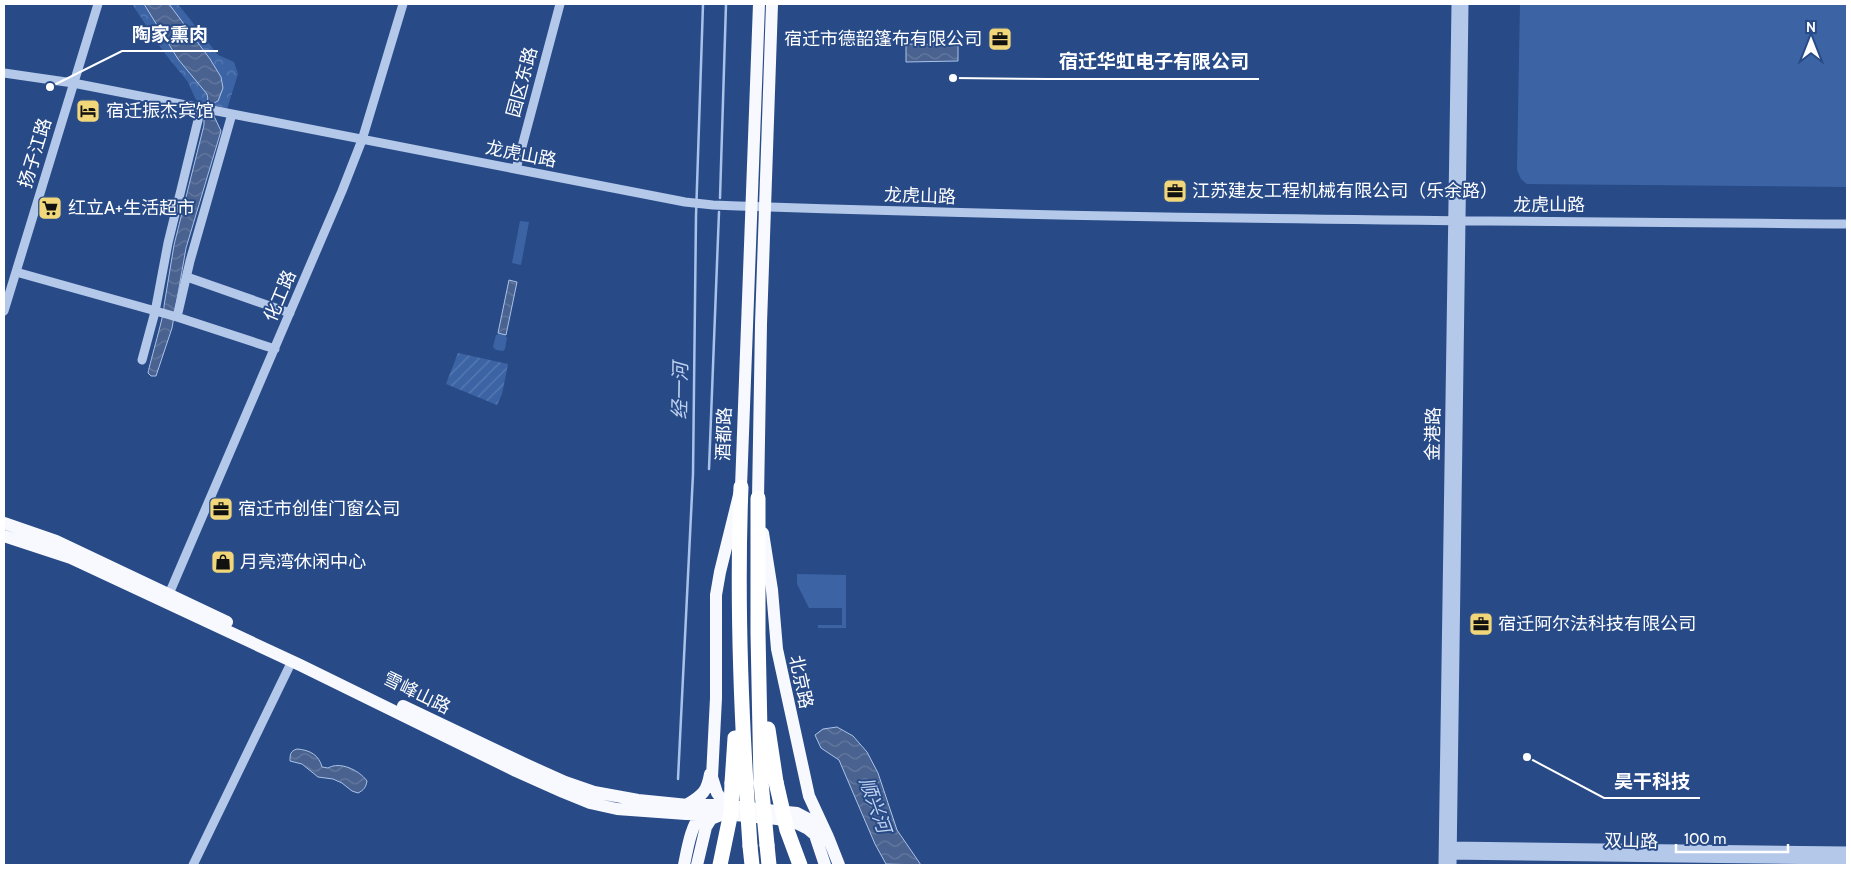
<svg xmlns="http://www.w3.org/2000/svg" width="1851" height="869" viewBox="0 0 1851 869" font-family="Cabin,'Noto Sans SC',sans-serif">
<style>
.grass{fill:#3c64a5}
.park{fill:url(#park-crowns)}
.garden{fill:url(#garden-furrows)}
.water{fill:url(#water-waves);stroke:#a9c2e9}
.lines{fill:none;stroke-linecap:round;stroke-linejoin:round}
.stream{stroke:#a9c2e9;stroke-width:2.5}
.minor{stroke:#b4c8e9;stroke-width:9}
.major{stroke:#f7f9fe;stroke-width:12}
.highway{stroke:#fff;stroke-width:15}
.highway-bridge{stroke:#fff;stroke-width:15}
.labels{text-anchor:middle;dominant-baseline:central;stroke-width:4;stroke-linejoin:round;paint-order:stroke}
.poi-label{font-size:18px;fill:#fff;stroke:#284b88;text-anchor:start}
.street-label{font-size:18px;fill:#fff;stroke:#284b88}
.water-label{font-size:19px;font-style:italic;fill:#c0d2f0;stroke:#284b88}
.leader{fill:none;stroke:#fff;stroke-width:2}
.callout-dot{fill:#fff;stroke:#284b88;stroke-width:2}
.callout-label{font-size:19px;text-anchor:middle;font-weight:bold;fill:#fff;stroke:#284b88;stroke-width:4;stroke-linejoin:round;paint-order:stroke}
</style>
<defs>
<pattern id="park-crowns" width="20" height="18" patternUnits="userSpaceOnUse" patternTransform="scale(1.25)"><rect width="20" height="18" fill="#3c64a5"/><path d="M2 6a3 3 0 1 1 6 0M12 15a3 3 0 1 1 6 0" fill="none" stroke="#597bb2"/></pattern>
<pattern id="garden-furrows" width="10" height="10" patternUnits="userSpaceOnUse" patternTransform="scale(1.25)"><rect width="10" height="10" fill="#3c64a5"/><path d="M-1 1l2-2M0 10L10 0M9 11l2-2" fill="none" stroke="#597bb2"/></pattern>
<pattern id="water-waves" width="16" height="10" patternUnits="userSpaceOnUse" patternTransform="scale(1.25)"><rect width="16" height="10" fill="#4a628f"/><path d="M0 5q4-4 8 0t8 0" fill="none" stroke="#657aa0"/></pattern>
</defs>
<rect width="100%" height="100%" fill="#284b88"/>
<path class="grass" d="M1520,4H1847V187L1527,184L1521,179L1517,170Z
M520,221L529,222L521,265L512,263Z
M501,333L504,334L507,338L505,349L503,351L496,350L493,347L496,335Z
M797,574L846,575V628H818V625H842V608H809L797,584Z"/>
<path class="park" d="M132,4H178L218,55L234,62L238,74L227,109L201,105L195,98L188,82L163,51Z"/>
<path class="garden" d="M458,353L508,364L502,394L497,405L446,384Z"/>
<path class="water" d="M144,4H169L210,59L221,77L223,88L218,101L212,104L213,114L221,131L186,248L172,328L156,376H151L148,373C150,362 165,312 164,306L174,245L204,125C203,114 210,104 207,94L178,59Z
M906,44L958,45V61L906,62Z
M509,280L517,282L506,335L498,333Z
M837,727L853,736L867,752L878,773L897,830L921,865L886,864L875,844L839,760L821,748L815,735L823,729Z
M297,749C310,750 319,755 322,767L328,768C340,761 359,770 367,781C366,787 364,790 358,793L352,791L342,783L333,779L318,777L302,764L290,761C290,755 290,751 297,749Z"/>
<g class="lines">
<path class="stream" d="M720,198L726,4
M709,469L719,212
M678,779L693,474L696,216L703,4"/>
<path class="minor" d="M4,73L73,83L685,202L713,205C1091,219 1469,221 1847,224
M516,169L560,4
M16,272L177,317L275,349
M187,277L290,313
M4,311L98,4
M177,317L190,261L232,114
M142,360L155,312L168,243L201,108
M169,594L342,191L362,140L403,4
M1448,846L1847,851
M1446,855L1847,860
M193,865L292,661
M1443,865L1456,4
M1452,865L1464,4"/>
<path class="major" d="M759,506L758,498L761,324L772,4
M4,523L56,541L227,622
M763,533L772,590L777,649L809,796L828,837L839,865
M4,536L71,558L300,665L516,771L563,792L590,803L617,809L686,814L735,815L777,819L798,824L808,829L815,835L825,865
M403,706L525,764L565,782L594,792L638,800L688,805H719L797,813L818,824L828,837
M688,804C703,795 707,791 710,774
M726,805L717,793L712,777L716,698V595L720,572L741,487L759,4
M684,865C688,845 691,826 703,810
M697,865L706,827L711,819L721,815"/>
<path class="highway" d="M741,487C737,586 740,685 746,784
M758,498V633L761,782
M768,729L776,782
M732,783L735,738
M767,845L769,865
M750,846L752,865"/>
<path class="highway-bridge" d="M761,782L767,845
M776,782L787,830L800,865
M746,784L750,846
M720,865L731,812L732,783"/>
</g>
<defs>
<g id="office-square" transform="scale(1.25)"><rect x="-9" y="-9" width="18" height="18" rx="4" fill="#f1d77a" stroke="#284b88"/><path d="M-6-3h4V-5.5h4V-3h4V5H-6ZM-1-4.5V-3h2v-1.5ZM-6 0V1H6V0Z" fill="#111"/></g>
<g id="hotel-square" transform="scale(1.25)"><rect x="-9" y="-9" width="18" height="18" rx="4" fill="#f1d77a" stroke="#284b88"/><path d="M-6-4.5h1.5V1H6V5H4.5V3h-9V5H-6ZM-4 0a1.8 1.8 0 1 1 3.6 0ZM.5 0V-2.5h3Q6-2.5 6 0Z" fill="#111"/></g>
<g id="supermarket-square" transform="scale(1.25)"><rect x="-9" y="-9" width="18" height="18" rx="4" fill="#f1d77a" stroke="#284b88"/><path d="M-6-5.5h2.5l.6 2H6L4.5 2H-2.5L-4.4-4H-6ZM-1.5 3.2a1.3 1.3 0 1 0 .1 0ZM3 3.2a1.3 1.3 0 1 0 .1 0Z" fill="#111"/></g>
<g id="shop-square" transform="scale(1.25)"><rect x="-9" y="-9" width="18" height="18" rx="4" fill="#f1d77a" stroke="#284b88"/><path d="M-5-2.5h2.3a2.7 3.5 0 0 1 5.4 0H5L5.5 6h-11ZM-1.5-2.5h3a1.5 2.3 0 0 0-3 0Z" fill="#111"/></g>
</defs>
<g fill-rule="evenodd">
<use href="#office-square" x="1000" y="39"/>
<use href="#hotel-square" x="88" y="111"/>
<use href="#office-square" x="1175" y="191"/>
<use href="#supermarket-square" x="50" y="208"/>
<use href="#office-square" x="221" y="509"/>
<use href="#shop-square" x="223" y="562"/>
<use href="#office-square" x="1481" y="624"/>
</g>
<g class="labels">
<g class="poi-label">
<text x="982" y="39" text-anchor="end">宿迁市德韶篷布有限公司</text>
<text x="106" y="111">宿迁振杰宾馆</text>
<text x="1192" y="191">江苏建友工程机械有限公司（乐余路）</text>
<text x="68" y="208">红立A+生活超市</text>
<text x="238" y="509">宿迁市创佳门窗公司</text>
<text x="240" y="562">月亮湾休闲中心</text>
<text x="1498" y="624">宿迁阿尔法科技有限公司</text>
</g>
<g class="street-label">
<text transform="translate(522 82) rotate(-75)">园区东路</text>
<text transform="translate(35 153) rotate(-73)">扬子江路</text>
<text transform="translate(521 154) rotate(11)">龙虎山路</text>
<text transform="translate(920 196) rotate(2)">龙虎山路</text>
<text x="1549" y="205">龙虎山路</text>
<text transform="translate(280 296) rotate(-67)">化工路</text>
<text transform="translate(724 434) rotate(-88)">酒都路</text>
<text transform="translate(1433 434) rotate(-89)">金港路</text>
<text transform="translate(801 682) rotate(78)">北京路</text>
<text transform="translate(417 693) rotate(26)">雪峰山路</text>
<text transform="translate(1631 841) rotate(1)">双山路</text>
</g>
<g class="water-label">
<text transform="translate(680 391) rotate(-89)">经一河</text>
<text transform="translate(875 805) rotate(70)">顺兴河</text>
</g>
</g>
<path class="leader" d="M50 87L122 51H218M953 78L1049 79H1259M1527 757L1604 798H1700"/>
<g class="callout-dot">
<circle cx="50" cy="87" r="5"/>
<circle cx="953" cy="78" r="5"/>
<circle cx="1527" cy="757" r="5"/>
</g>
<g class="callout-label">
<text x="170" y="41">陶家熏肉</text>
<text x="1154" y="68">宿迁华虹电子有限公司</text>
<text x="1652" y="788">昊干科技</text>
</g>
<rect width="1851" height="869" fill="none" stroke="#ffffff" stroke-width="10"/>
<g transform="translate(1811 40)" stroke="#284b88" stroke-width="4" paint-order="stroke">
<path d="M0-4L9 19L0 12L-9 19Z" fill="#ffffff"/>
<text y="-8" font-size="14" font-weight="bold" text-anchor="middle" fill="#ffffff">N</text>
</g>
<path d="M1676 844v8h112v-8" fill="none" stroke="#ffffff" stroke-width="2.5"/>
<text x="1684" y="844" font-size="15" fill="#ffffff" stroke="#284b88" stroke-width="4" paint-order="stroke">100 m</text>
</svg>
